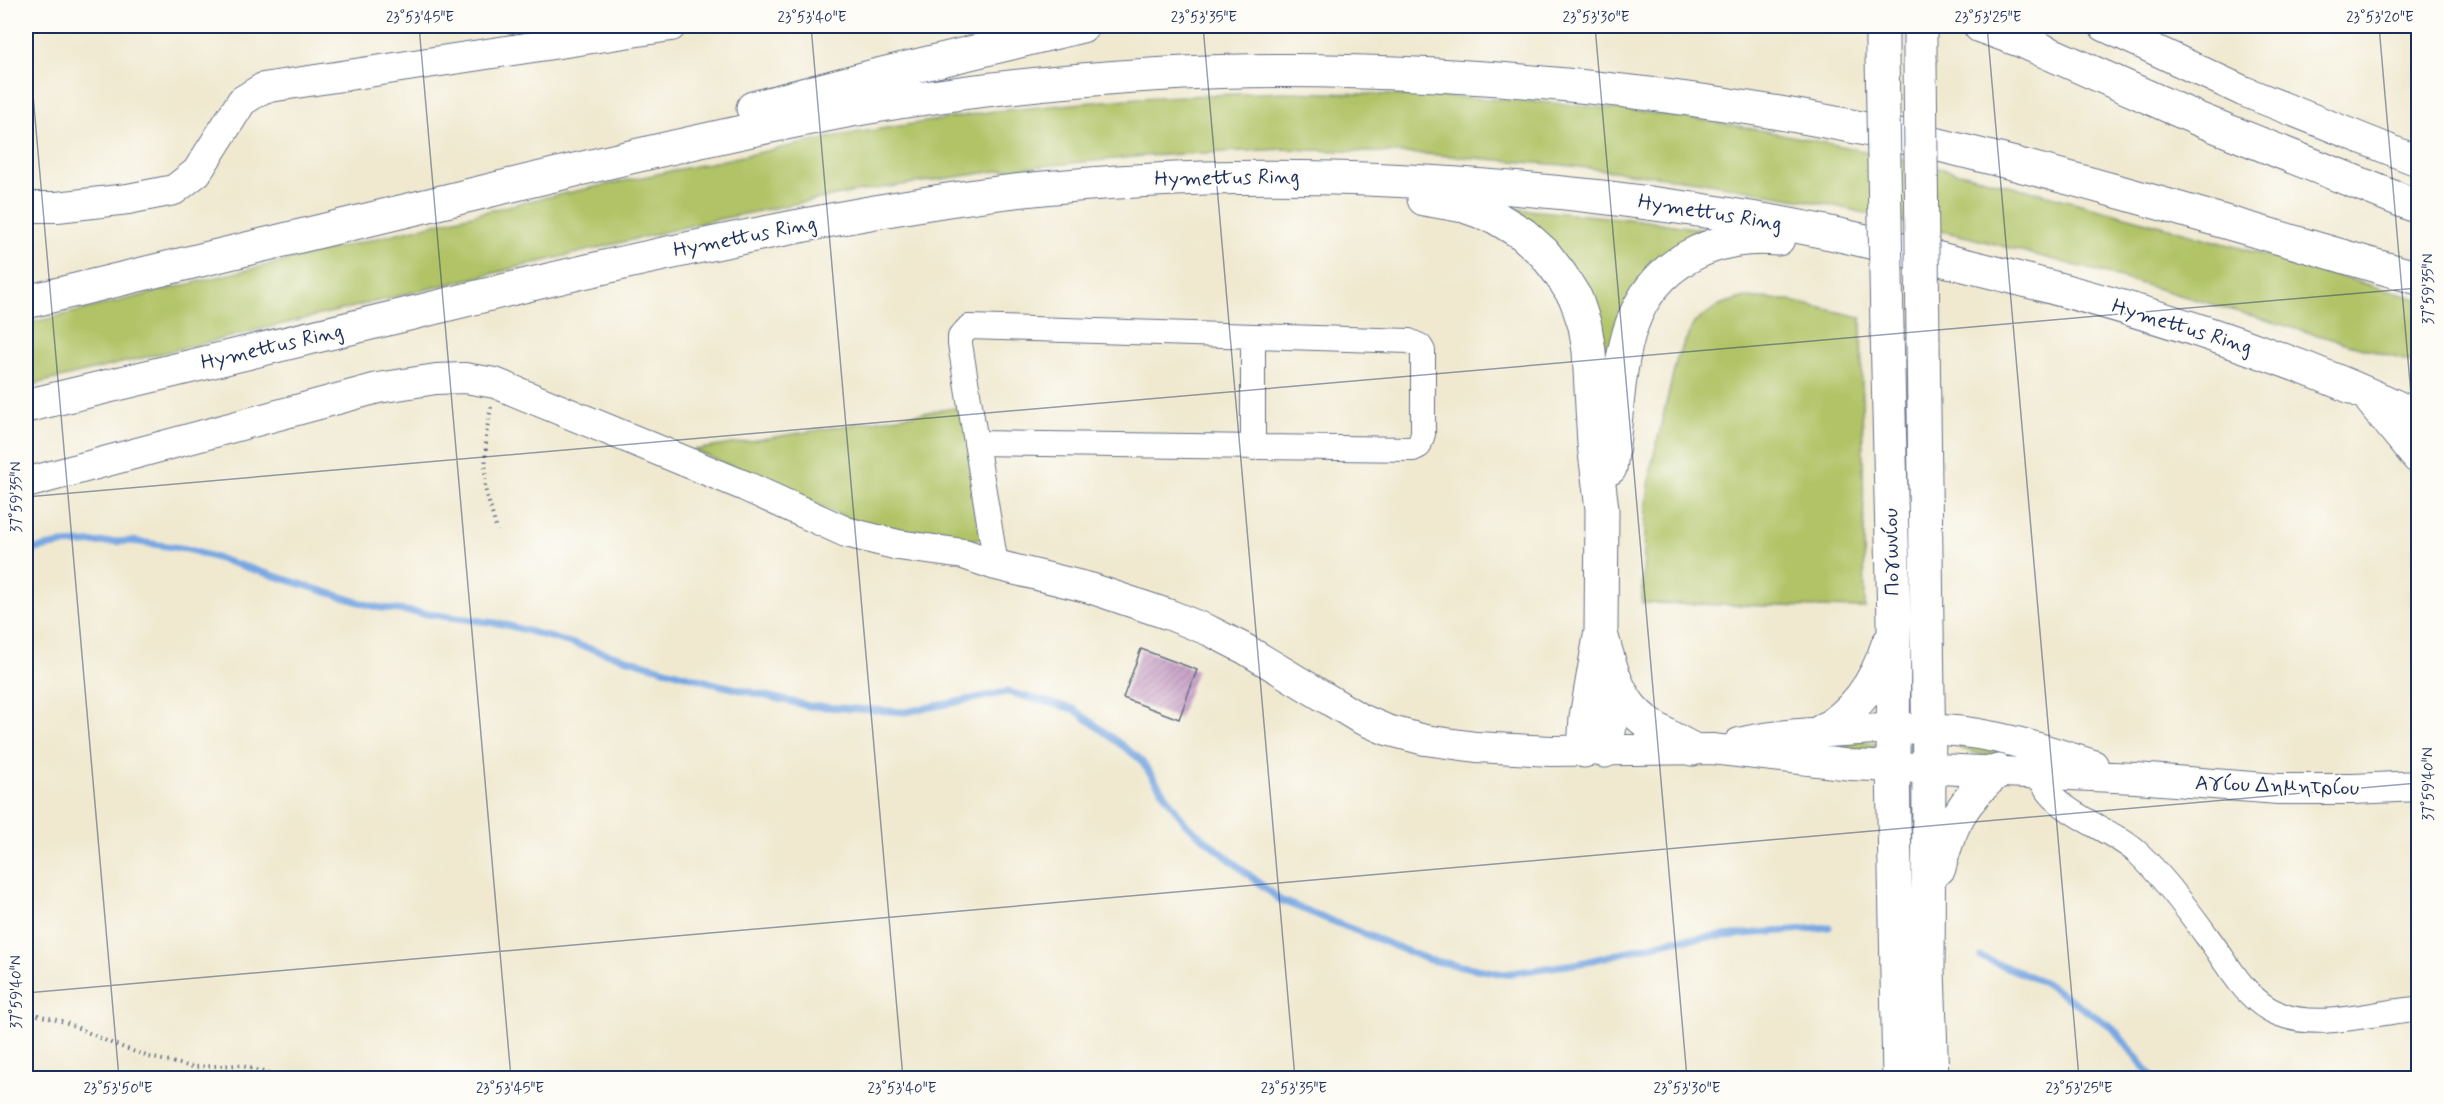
<svg xmlns="http://www.w3.org/2000/svg" width="2444" height="1104" viewBox="0 0 2444 1104" font-family="Mynerve,sans-serif">
<style>
.green{fill:#b1c366;stroke:#667962;stroke-width:1.5}
.lines{fill:none;stroke-linecap:round;stroke-linejoin:round}
.stream{stroke:#78a7e2;stroke-width:7}
.building{fill:url(#building-hatch)}
.minor-casing{stroke:#667086;stroke-width:26}
.tertiary-casing{stroke:#667086;stroke-width:32}
.secondary-casing{stroke:#667086;stroke-width:35}
.motorway-casing{stroke:#667086;stroke-width:35}
.path{stroke:#667086;stroke-width:4;stroke-dasharray:1.5 4.5;stroke-linecap:butt}
.minor{stroke:#fff;stroke-width:24}
.tertiary{stroke:#fff;stroke-width:30}
.secondary{stroke:#fff;stroke-width:33}
.motorway{stroke:#fff;stroke-width:33}
.secondary-bridge-casing{stroke:#667086;stroke-width:35;stroke-linecap:butt}
.secondary-bridge{stroke:#fff;stroke-width:33}
.ticks{fill:none;stroke:#1b2f5e;stroke-width:1.5;stroke-opacity:0.45}
.labels{text-anchor:middle;dominant-baseline:central;stroke-width:5;stroke-linejoin:round;paint-order:stroke}
.street-label{font-size:21px;fill:#1b2f5e;stroke:#fdfcf7}
.neatline{fill:none;stroke:#1b2f5e;stroke-width:2}
.ticks-label{font-size:15px;text-anchor:middle;fill:#1b2f5e}
</style>
<defs>
<pattern id="building-hatch" width="6" height="6" patternUnits="userSpaceOnUse" patternTransform="scale(1.5)"><rect width="6" height="6" fill="#c194c0"/><path d="M-1 1l2-2M0 6l6-6M5 7l2-2" fill="none" stroke="#9c799f"/></pattern>
</defs>
<rect width="100%" height="100%" fill="#fdfcf7"/>
<filter id="ink" filterUnits="userSpaceOnUse"><feTurbulence type="fractalNoise" baseFrequency=".0167" numOctaves="2"/><feDisplacementMap in="SourceGraphic" scale="12" xChannelSelector="R" yChannelSelector="G"/><feConvolveMatrix kernelMatrix="1 2 1 2 8 2 1 2 1" color-interpolation-filters="sRGB"/></filter>
<filter id="wash" filterUnits="userSpaceOnUse"><feTurbulence type="fractalNoise" baseFrequency=".008" numOctaves="4" result="noise"/><feDisplacementMap in="SourceGraphic" scale="24" xChannelSelector="R" yChannelSelector="G"/><feGaussianBlur stdDeviation="1.35" result="paint"/><feColorMatrix in="noise" values="0 0 0 0 0 0 0 0 0 0 0 0 0 0 0 0 0 1.4 0 .05"/><feComposite in="paint" operator="in"/></filter>
<g filter="url(#wash)">
<rect width="100%" height="100%" fill="#f0e9d0"/>
<path class="green" d="M1284,92C1425,95 1568,99 1708,121C1949,161 2184,232 2418,299V364L2107,274L1972,238L1830,205L1698,181L1562,165L1425,154L1285,149L1143,156L1003,170L855,192L714,220L26,386V324L529,201L843,135L995,111L1139,98Z
M1503,208L1640,220L1721,232L1603,369Z
M1745,297L1786,300L1861,317L1865,608L1642,603L1646,509L1652,463L1677,358L1694,323L1719,305Z
M966,406L985,532L979,539L959,540L883,534L694,450Z
M1851,738L1885,746L1876,754L1808,746Z
M1958,744L2031,755H1982L1959,748Z"/>
<g class="lines">
<path class="stream" d="M26,551L60,544L132,541L187,549L375,607L503,624L720,685L809,706L905,712L1007,692L1074,709L1140,759L1185,823L1280,900L1429,960L1504,974L1581,963L1674,940L1829,927
M1981,957L2044,982L2113,1028L2153,1078"/>
</g>
<g id="blocks">
<path class="building" d="M1141,649L1197,670L1179,719L1123,698Z"/>
</g>
</g>
<g filter="url(#ink)">
<use href="#blocks" fill-opacity="0" stroke="#667086" stroke-width="1.5"/>
<g class="lines">
<g class="minor-casing">
<path id="minor" d="M1253,336V448
M976,443L1413,449L1419,446L1423,434V351L1420,346L1409,341L969,327L960,337V344L996,565
M2039,773C2050,813 2111,827 2139,854C2164,878 2186,907 2206,935C2227,962 2245,1001 2279,1014C2320,1031 2376,1011 2418,1009"/>
</g>
<g class="tertiary-casing">
<path id="tertiary" d="M2104,26L2243,91L2418,161
M26,207H57L128,199L174,190L197,172L242,101L263,88L671,26
M26,483L378,388L436,379L465,378L495,383L745,486L846,532L898,545L964,554L996,565L1090,588L1170,615L1210,631L1245,649L1359,718L1387,730L1425,740L1476,747L1551,751L1712,749L1852,765L2136,778L2278,789H2353L2418,786
M1739,743C1773,735 1808,733 1843,731C1876,729 1909,727 1943,730C1994,733 2044,749 2093,765"/>
</g>
<g class="secondary-casing">
<path id="secondary" d="M1882,55V26
M1920,61V26
M1887,329L1894,622L1893,766L1899,1078
M1923,340L1929,768L1928,972L1932,1078
M1820,732C1856,713 1876,682 1888,644
M1939,868C1950,824 1963,800 1998,771"/>
</g>
<g class="motorway-casing">
<path id="motorway" d="M1980,26L2022,41L2198,119L2418,207
M753,108L878,75L1082,26
M1424,199L1464,206L1495,217L1523,234L1544,253L1561,275L1576,299L1585,326L1589,351L1594,444L1602,509L1601,631L1586,717L1584,751
M26,302C177,266 328,229 479,193C582,168 686,143 790,122C914,96 1040,81 1167,74C1256,68 1347,70 1436,75C1599,84 1763,105 1922,141C2089,180 2254,231 2418,278
M2372,401L2418,457
M26,406C157,374 289,344 421,311C548,279 676,250 805,225C878,211 950,198 1024,190C1216,169 1409,175 1601,197C1682,207 1764,218 1844,236C1888,246 1932,257 1976,268C2127,305 2278,350 2418,417
M1610,468C1617,424 1617,365 1632,324C1654,262 1715,233 1778,239
M1602,637C1620,704 1629,717 1692,749
M1605,751L1614,707L1612,676"/>
</g>
<path class="path" d="M491,407L486,435L485,488L497,531
M26,1012L65,1022L111,1043L149,1057L193,1067L239,1065L285,1078"/>
<use href="#minor" class="minor"/>
<use href="#tertiary" class="tertiary"/>
<use href="#secondary" class="secondary"/>
<use href="#motorway" class="motorway"/>
<g class="secondary-bridge-casing">
<path id="secondary-bridge" d="M1882,55L1887,329
M1920,61L1923,340"/>
</g>
<use href="#secondary-bridge" class="secondary-bridge"/>
</g>
</g>
<path class="ticks" d="M27,26L119,1078M419,26L511,1078M811,26L903,1078M1203,26L1295,1078M1595,26L1687,1078M1987,26L2079,1078M2379,26L2418,475M26,497L2418,288M26,993L2418,783"/>
<g class="labels">
<g class="street-label">
<text transform="translate(1227 178) rotate(-1)">Hymettus Ring</text>
<text transform="translate(1710 213) rotate(9)">Hymettus Ring</text>
<text transform="translate(745 237) rotate(-11)">Hymettus Ring</text>
<text transform="translate(2182 327) rotate(17)">Hymettus Ring</text>
<text transform="translate(272 347) rotate(-13)">Hymettus Ring</text>
<text transform="translate(1892 552) rotate(-91)">Πογωνίου</text>
<text transform="translate(2277 786) rotate(2)">Αγίου Δημητρίου</text>
</g>
</g>
<rect width="2444" height="1104" fill="none" stroke="#fdfcf7" stroke-width="66"/>
<rect x="33" y="33" width="2378" height="1038" class="neatline"/>
<g class="ticks-label">
<text x="420" y="22">23°53'45"E</text>
<text x="812" y="22">23°53'40"E</text>
<text x="1204" y="22">23°53'35"E</text>
<text x="1596" y="22">23°53'30"E</text>
<text x="1988" y="22">23°53'25"E</text>
<text x="2380" y="22">23°53'20"E</text>
<text transform="translate(2428 289) rotate(-90)" y="5">37°59'35"N</text>
<text transform="translate(16 497) rotate(-90)" y="5">37°59'35"N</text>
<text transform="translate(2428 784) rotate(-90)" y="5">37°59'40"N</text>
<text transform="translate(16 992) rotate(-90)" y="5">37°59'40"N</text>
<text x="118" y="1093">23°53'50"E</text>
<text x="510" y="1093">23°53'45"E</text>
<text x="902" y="1093">23°53'40"E</text>
<text x="1294" y="1093">23°53'35"E</text>
<text x="1687" y="1093">23°53'30"E</text>
<text x="2079" y="1093">23°53'25"E</text>
</g>
</svg>
